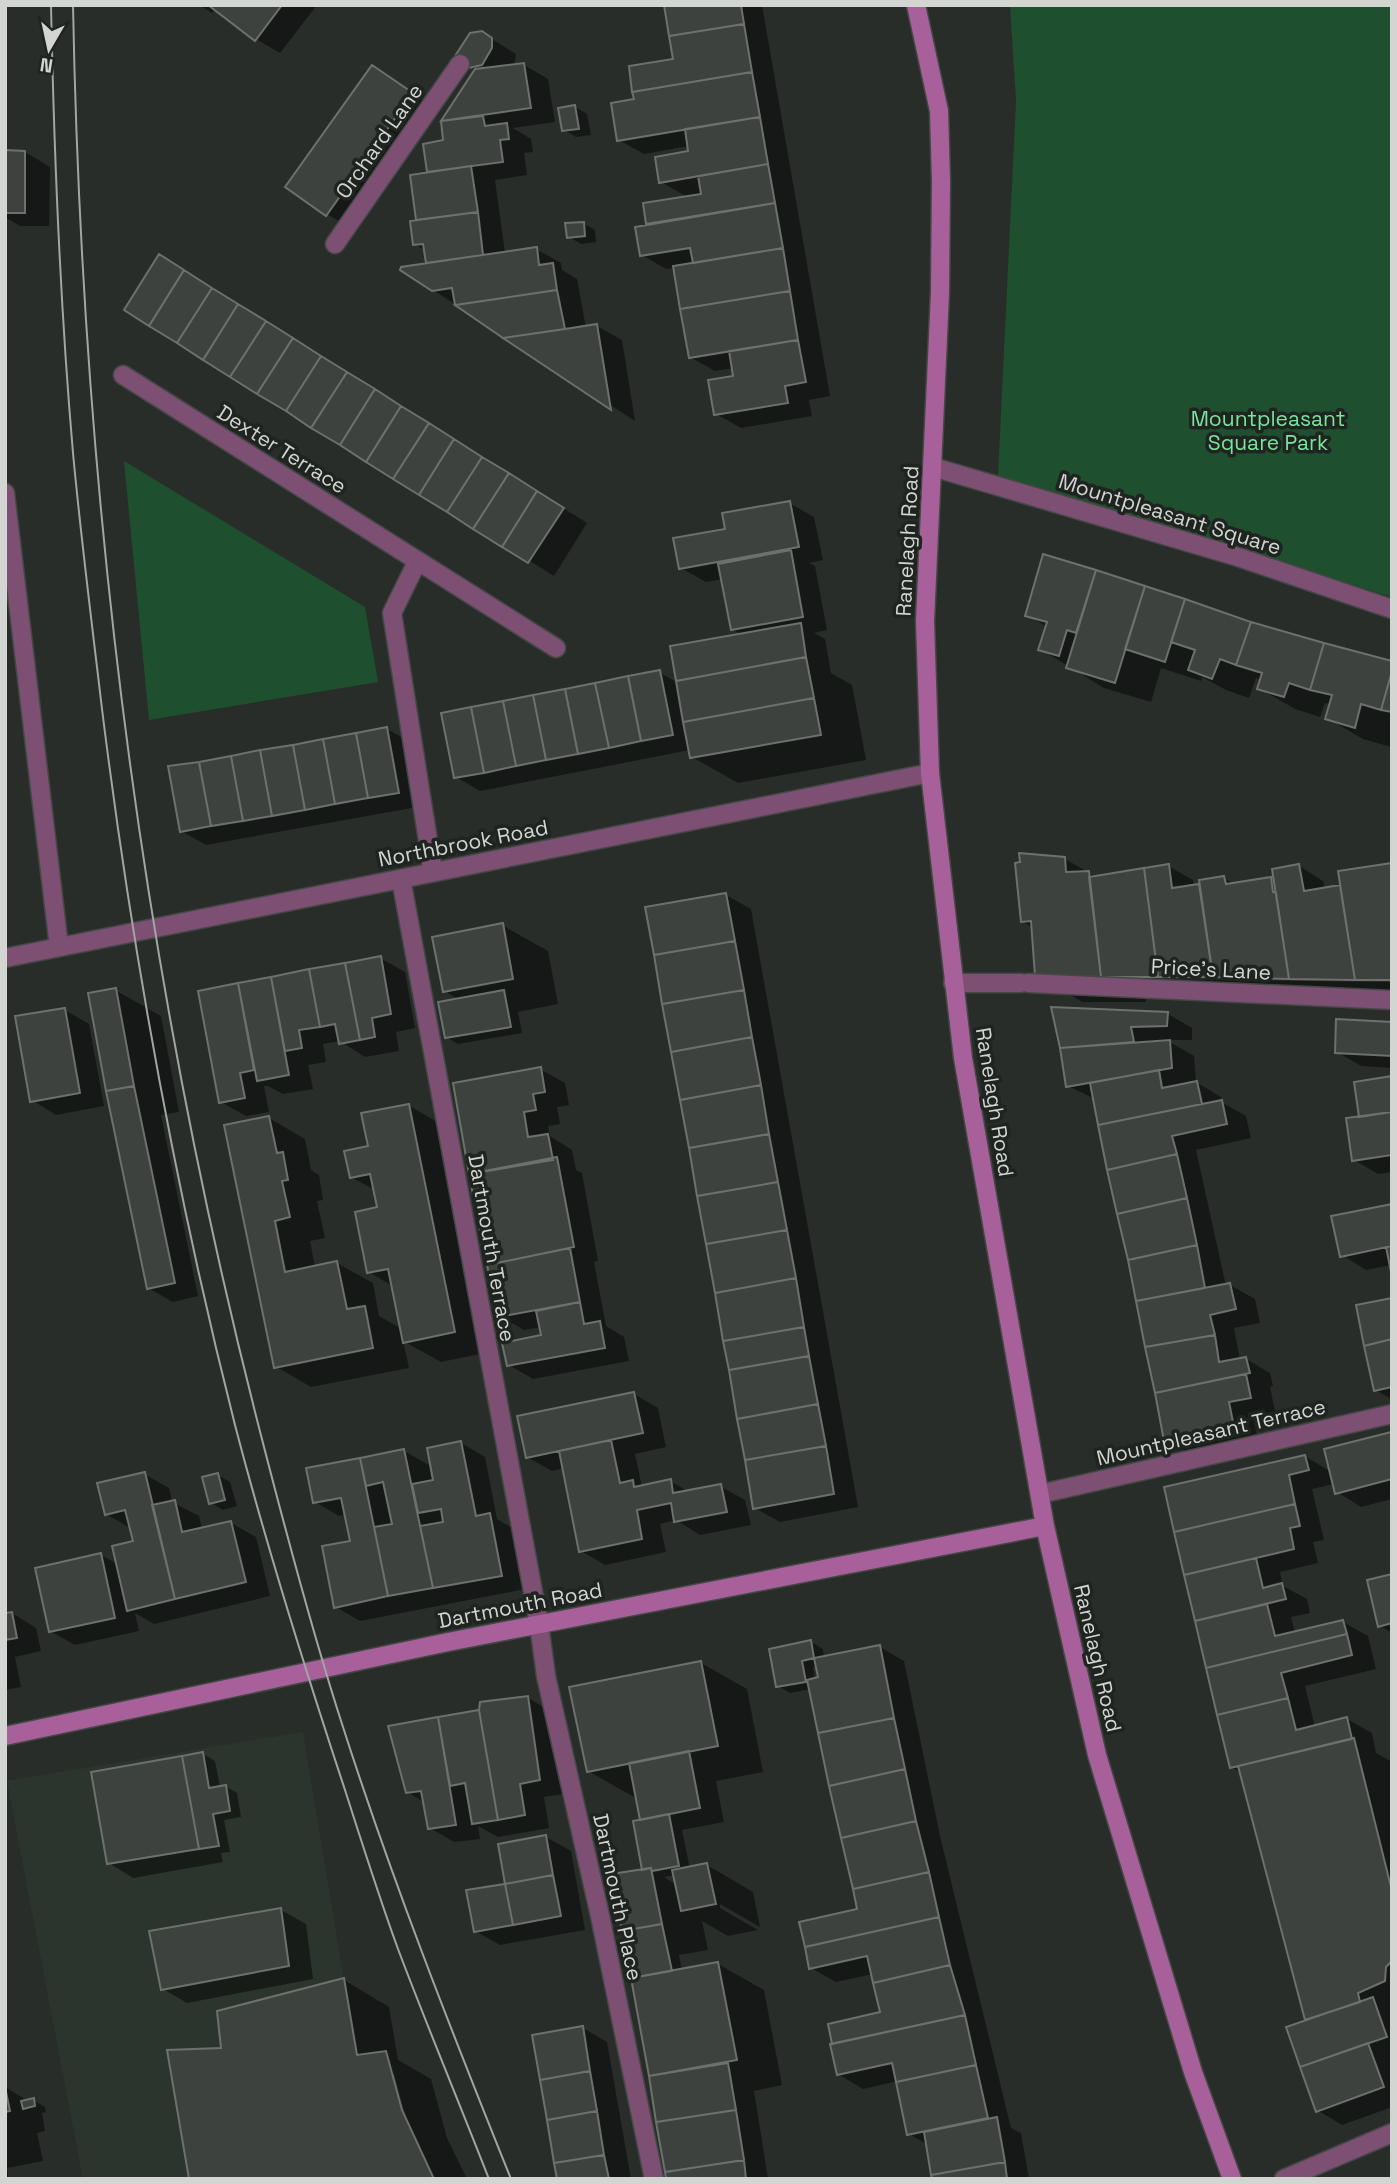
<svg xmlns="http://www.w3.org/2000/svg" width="1397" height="2184" viewBox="0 0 1397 2184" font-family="'Space Grotesk',sans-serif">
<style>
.built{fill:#2b352d}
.green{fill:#1e4f2e}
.shadow{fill:#0007;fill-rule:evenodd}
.building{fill:#3d423e;stroke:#6c716d;stroke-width:2}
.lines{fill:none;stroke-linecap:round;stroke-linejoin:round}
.street-casing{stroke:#444845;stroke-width:21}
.secondary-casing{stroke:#444845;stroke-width:21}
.street{stroke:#7c4f73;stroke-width:18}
.secondary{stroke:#a8609a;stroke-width:18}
.tram{stroke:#a2a6a3;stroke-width:2}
.labels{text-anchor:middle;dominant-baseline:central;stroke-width:7;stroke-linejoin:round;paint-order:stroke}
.street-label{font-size:21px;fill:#d2d5d2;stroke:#1f2420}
.park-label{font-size:21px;fill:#78e59a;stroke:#1f2420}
</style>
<rect width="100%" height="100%" fill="#292d2a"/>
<path class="built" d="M303,1732L356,2055L390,2051L402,2110L434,2179H83L7,1781Z"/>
<path class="green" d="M1010,5H1392V597L998,476L1016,101Z
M124,461L365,607L378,682L149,720Z"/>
<path class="shadow" d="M199,5H317L280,53L256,39L216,9L212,13Z
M665,5H762L830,396L809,400L812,416L741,428L716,414L735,377L734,368L715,371L690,357L675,268L666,269L642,255L648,226L645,205L689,198L661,182L690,153L689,146L644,154L619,140L636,101L675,61Z
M482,33L516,54L514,66L524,65L548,79L555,122L513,128L531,139L533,152L524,153L527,175L495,180L505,253L536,249L561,263L562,270L577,279L586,328L597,326L622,340L635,421L433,290L426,251L415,244L418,222L412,176L429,174L425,145L445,142L442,121L477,71L470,67Z
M372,67L436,108L351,228L327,214Z
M575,107L587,114L591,135L576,137L564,130Z
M5,152H25L50,167L49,226H20L5,217Z
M583,223L595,230L596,242L581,244L569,237Z
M184,270L587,523L554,576L126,310Z
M789,503L814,517L823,560L809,563L815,566L827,630L814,633L825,639L831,673L852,685L866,760L738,783L692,757L690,750L480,791L456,777L659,672L678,683L742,635L732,629L723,579L706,582L681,568L727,530Z
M1044,556L1251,623L1392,663L1391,747L1363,739L1327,718L1331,704L1325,703L1320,717L1295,709L1259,688L1262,680L1256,678L1249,698L1226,690L1202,677L1201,681L1161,668L1151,702L1104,688L1040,649L1047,627L1027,615Z
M387,729L412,743L423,806L206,845L181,831Z
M1065,859L1098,878L1168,866L1193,880L1194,887L1224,878L1234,884L1271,879L1276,881L1299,866L1323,881L1325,889L1342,887L1392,979L1143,976V979L1392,982V993L1145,990L1146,1002H1082L1037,975L1033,928L1022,921Z
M726,895L751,909L858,1507L780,1522L755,1508Z
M502,925L548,951L558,1004L518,1012L522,1033L458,1044L446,1037L460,1000L444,991Z
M380,958L405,972L415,1028L396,1032L399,1051L365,1057L340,1041L323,1044L326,1062L308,1065L313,1089L283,1094L268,1086H264L269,1112L246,1116L221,1102L200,992Z
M115,990L161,1016L179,1112L161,1115L198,1296L173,1302L148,1288Z
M1053,1009L1168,1014L1192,1028V1040H1166L1194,1056L1196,1082L1221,1097L1223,1103L1246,1116L1251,1138L1196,1150L1226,1286L1230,1285L1255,1299L1260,1323L1234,1328L1240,1360L1246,1359L1270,1373L1273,1386L1270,1387L1275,1411L1253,1416L1258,1440L1191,1454L1166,1440L1095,1099L1068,1086Z
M65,1010L89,1024L104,1106L56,1115L32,1100Z
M1392,1023V1068L1361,1066L1337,1052Z
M540,1069L565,1083L569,1105L557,1107L560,1124L548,1126L550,1136L572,1150L576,1170L582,1173L598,1261L594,1262L606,1326L624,1337L629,1361L533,1379L509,1365L543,1337L541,1327L524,1330L500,1316L455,1084Z
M1392,1078V1172L1378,1174L1354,1160L1361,1119Z
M408,1105L444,1126L490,1352L441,1362L403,1341L409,1368L311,1387L275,1366L269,1118L305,1139L311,1170L319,1175L323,1200L317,1201L325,1238L310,1241L315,1267L337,1263L373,1283L379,1316L402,1329L394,1287L369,1272L379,1209L375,1190L351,1177L370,1148Z
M1392,1206L1391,1265L1366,1270L1342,1255Z
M1392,1299V1399L1375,1390Z
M634,1394L658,1408L666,1447L635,1454L642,1487L670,1481L689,1492L720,1486L745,1500L751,1525L700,1535L676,1520L660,1524L666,1552L605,1565L581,1551L564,1468L552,1471L527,1457Z
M1392,1434V1499L1361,1507L1337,1492L1334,1484L1312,1489L1324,1540L1313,1542L1318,1563L1280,1572L1283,1586L1307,1599L1310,1613L1291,1617L1295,1633L1343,1622L1368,1636L1376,1669L1305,1686L1315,1727L1347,1719L1372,1733L1376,1753L1392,1762V2107L1342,2125L1317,2110L1310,2021L1307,2019L1242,1773L1231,1767L1166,1488L1305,1456L1331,1472L1326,1450Z
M461,1443L485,1457L497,1519L514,1529L526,1589L360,1621L336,1607L352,1542L346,1515L339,1516L315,1502L308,1470L404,1451L429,1465L431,1477L434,1476Z
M144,1474L169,1488L172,1502L199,1516L202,1529L231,1523L256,1537L270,1596L154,1624L135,1613L139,1631L75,1645L50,1631L101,1555L119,1565L135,1542L132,1529L106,1514Z
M218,1475L230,1482L237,1506L223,1510L211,1503Z
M1392,1576V1633L1380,1626Z
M12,1613L36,1628L41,1651L15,1657L21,1687L5,1690V1615Z
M811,1642L823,1649L824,1658L880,1647L904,1661L940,1836L1011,2128L1021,2133L1029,2179H934L928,2145L909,2134L898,2081L863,2089L838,2074L882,2014L873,1974L836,1982L811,1968L859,1911L811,1689L790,1693L778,1686ZM818,1666L820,1679L815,1680L813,1667Z
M701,1663L747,1689L763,1772L716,1781L724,1822L682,1830L690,1869L707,1865L753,1892L760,1927L720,1904V1908L758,1930L728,1936L702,1921L708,1950L679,1955L682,1971L718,1964L764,1990L782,2085L754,2091L768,2179H667L651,2076L642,1821L637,1797H634L588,1771ZM675,1875L677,1885L664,1877Z
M528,1698L552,1712L564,1794L544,1797L549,1828L498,1837L478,1826L480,1839L454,1842L430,1828L424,1802L407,1792L390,1727L480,1712Z
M203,1754L215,1761L220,1787L225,1786L237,1793L241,1817L224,1820L230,1852L221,1853L223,1862L133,1878L109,1863Z
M546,1837L571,1851L585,1930L500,1945L475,1931L507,1886Z
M281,1910L306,1924L313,1979L187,2003L163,1989Z
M344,1980L389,2007L398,2060L431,2079L447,2138L467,2179H191L223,2050ZM390,2074H394L406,2118L402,2119Z
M583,2028L607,2042L631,2179H559Z
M5,2087L28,2101L33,2100L45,2107L46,2112L42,2113L45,2131L37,2133L43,2161L7,2168L9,2179H5Z"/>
<path class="building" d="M208,5H282L255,41Z
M664,5H741L744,24L669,36Z
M744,24L752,72L632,92L629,66L673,59L669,36Z
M482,31L492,38V48L482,65L469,68L455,56L470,33Z
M524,63L531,108L441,121L475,69Z
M372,65L413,93L326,216L285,187Z
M752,72L760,117L617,141L611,103L634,99L632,92Z
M575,105L579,129L562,131L558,108Z
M483,116L485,126L507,123L509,139L500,140L503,162L427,172L423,144L443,140L441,121Z
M760,117L768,164L659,183L655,157L688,151L685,129Z
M5,150L25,151V213H5Z
M768,164L775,203L646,224L643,203L701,194L698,176Z
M471,166L478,212L416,220L410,175Z
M775,203L783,248L693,263L690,248L640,256L635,227Z
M478,212L483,255L426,263L423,244L413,245L410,221Z
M584,222L585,236L567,238L565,223Z
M537,247L539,265L553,263L557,290L455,305L452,288L432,291L400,270L401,267Z
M783,248L790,291L680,309L673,266Z
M159,254L184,270L149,326L124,310Z
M184,270L212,288L177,343L149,326Z
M212,288L238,304L203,360L177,343Z
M557,290L565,329L503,338L455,305Z
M790,291L798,340L689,358L680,309Z
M238,304L266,321L230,377L203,360Z
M266,321L293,338L257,394L230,377Z
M597,324L611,410L503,338L565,329Z
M293,338L321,356L286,411L257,394Z
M798,340L806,382L785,386L788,403L714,415L708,380L733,376L729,351Z
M321,356L347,372L311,428L286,411Z
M347,372L375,389L340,445L311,428Z
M375,389L401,406L366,462L340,445Z
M401,406L429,423L393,479L366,462Z
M429,423L454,439L419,495L393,479Z
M454,439L482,457L447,512L419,495Z
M482,457L509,473L473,529L447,512Z
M509,473L537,491L502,547L473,529Z
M537,491L564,508L528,563L502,547Z
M790,501L799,547L679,569L673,538L725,529L722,513Z
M791,550L803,617L731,630L718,564Z
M1043,554L1096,570L1076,633L1067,630L1059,656L1038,650L1047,622L1025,616Z
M1096,570L1145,586L1115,683L1066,668Z
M1145,586L1185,599L1165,662L1125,649Z
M1185,599L1251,622L1236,665L1220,659L1212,679L1188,670L1195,650L1171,642Z
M1251,622L1324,643L1310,690L1289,683L1284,697L1257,689L1262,673L1236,665Z
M801,623L806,657L676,681L670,646Z
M1324,643L1392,661V671L1381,710L1361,704L1355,728L1325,719L1332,695L1310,690Z
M806,657L814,698L683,722L676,681Z
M660,670L673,735L641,741L628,676Z
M1392,671V712L1381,710Z
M628,676L641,741L609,748L595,683Z
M595,683L609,748L578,754L565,689Z
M565,689L578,754L546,760L533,695Z
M533,695L546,760L516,766L503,701Z
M814,698L821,735L690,758L683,722Z
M503,701L516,766L484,773L471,707Z
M471,707L484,773L454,778L441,713Z
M387,727L399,793L368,798L356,733Z
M356,733L368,798L335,804L323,739Z
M323,739L335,804L305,810L293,745Z
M293,745L305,810L272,816L260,750Z
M260,750L272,816L243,821L231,756Z
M231,756L243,821L211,826L199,762Z
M199,762L211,826L180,832L168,766Z
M1019,853L1065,857L1066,872L1089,871L1101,977L1035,976L1031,921L1021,922L1015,863L1020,862Z
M1392,863V980H1355L1338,871Z
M1169,864L1172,888L1199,884L1213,977H1158L1144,868Z
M1299,864L1304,891L1340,885L1355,980L1289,979L1272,869Z
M1144,868L1158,977H1101L1089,877Z
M1224,876L1226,884L1271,877L1273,892L1276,893L1289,979L1213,977L1199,880Z
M726,893L735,941L654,955L645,907Z
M503,923L513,979L443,992L432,937Z
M735,941L744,990L662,1004L654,955Z
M381,956L391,1014L372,1018L375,1037L360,1040L345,963Z
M345,963L360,1040L339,1044L335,1024L320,1027L309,969Z
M309,969L320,1027L299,1030L302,1048L285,1051L271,977Z
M271,977L289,1075L257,1081L238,983Z
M238,983L254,1070L240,1073L245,1098L219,1103L198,991Z
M116,988L134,1086L106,1091L88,993Z
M504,990L511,1027L445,1038L438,1002Z
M744,990L752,1037L671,1052L662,1004Z
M1051,1007L1168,1012L1167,1026L1131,1027L1134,1042L1060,1048Z
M65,1008L80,1093L30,1102L15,1016Z
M1336,1019L1392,1022V1056L1335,1053Z
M752,1037L761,1085L680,1100L671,1052Z
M1170,1040L1172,1068L1066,1087L1060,1048Z
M541,1067L545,1092L533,1094L536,1110L524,1112L528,1137L548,1134L553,1160L469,1174L453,1083Z
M1159,1070L1162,1088L1197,1081L1202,1104L1098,1125L1090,1083Z
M1392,1076V1112L1359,1117L1354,1082Z
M761,1085L769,1134L689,1148L680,1100Z
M134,1086L175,1283L147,1289L106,1091Z
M1222,1100L1227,1124L1172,1136L1177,1154L1107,1170L1098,1125Z
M409,1104L455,1332L403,1343L388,1269L367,1273L355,1212L377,1207L370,1174L350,1178L344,1151L368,1146L361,1113Z
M1392,1112V1155L1352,1161L1346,1118Z
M269,1116L277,1153L283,1152L288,1180L282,1181L290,1217L275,1221L285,1272L337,1261L347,1309L365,1306L373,1348L274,1368L224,1125Z
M769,1134L778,1182L697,1196L689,1148Z
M1177,1154L1187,1198L1117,1214L1107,1170Z
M557,1157L574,1247L487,1265L469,1174Z
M778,1182L787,1230L706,1244L697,1196Z
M1187,1198L1197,1245L1128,1260L1117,1214Z
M1392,1204V1246L1340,1257L1331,1216Z
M787,1230L796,1278L715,1293L706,1244Z
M1197,1245L1205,1288L1136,1301L1128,1260Z
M1392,1246V1277L1386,1247Z
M570,1248L580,1302L498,1317L487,1265Z
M796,1278L804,1327L723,1341L715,1293Z
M1230,1283L1236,1309L1210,1315L1215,1335L1145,1347L1136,1301Z
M1392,1298V1339L1364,1346L1356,1305Z
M580,1302L584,1324L600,1321L605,1348L507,1366L502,1343L541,1335L536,1311Z
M804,1327L809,1356L729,1370L723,1341Z
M1215,1335L1219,1362L1246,1357L1250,1373L1155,1393L1145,1347Z
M1392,1339V1387L1374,1391L1364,1346Z
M809,1356L818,1404L737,1419L729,1370Z
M1246,1374L1251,1398L1229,1402L1234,1427L1164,1441L1155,1393Z
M634,1392L643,1433L526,1458L517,1416Z
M818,1404L826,1446L745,1460L737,1419Z
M1391,1432L1392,1479L1335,1494L1324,1449Z
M611,1440L620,1483L633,1480L634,1487L671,1479L673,1493L721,1484L727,1512L674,1522L671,1503L637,1510L642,1539L579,1552L559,1451Z
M461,1441L476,1516L490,1513L502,1576L433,1588L420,1526L443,1522L441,1509L418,1513L412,1484L433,1480L427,1448Z
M826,1446L834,1494L753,1509L745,1460Z
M404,1449L433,1588L388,1596L374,1527L392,1524L383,1482L366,1486L360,1458Z
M1305,1455L1309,1470L1289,1475L1295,1504L1174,1532L1164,1487Z
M360,1458L388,1596L334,1608L322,1546L350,1541L341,1498L313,1503L306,1468Z
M145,1472L175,1599L127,1611L112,1546L133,1541L125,1510L105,1515L97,1483Z
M218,1473L225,1500L209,1504L202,1477Z
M175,1500L182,1532L231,1521L246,1582L175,1599L152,1505Z
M1295,1504L1300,1526L1290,1528L1294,1549L1184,1575L1174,1532Z
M101,1553L115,1618L49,1632L35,1568Z
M1256,1558L1263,1588L1282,1583L1286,1599L1195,1621L1184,1575Z
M1392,1574V1623L1378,1627L1367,1580Z
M1267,1604L1275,1636L1343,1620L1347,1634L1206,1668L1195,1621Z
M12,1612L17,1638L5,1640V1613Z
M1347,1634L1352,1655L1281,1673L1288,1698L1217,1715L1206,1668Z
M811,1640L814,1658L802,1661L806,1682L776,1687L769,1649Z
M880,1645L894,1718L818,1733L807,1680L818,1677L814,1658Z
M701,1661L718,1746L587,1772L569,1687Z
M528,1696L540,1780L520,1784L525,1815L498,1820L479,1710L480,1702Z
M1288,1698L1296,1730L1347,1717L1352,1739L1230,1768L1217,1715Z
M479,1710L498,1820L472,1824L465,1783L450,1786L438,1717Z
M438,1717L456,1825L428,1829L421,1791L406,1793L388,1726Z
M894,1718L905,1769L829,1786L818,1733Z
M1354,1738L1392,1891V1961L1386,1967L1385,1981L1358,1993L1360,2002L1305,2020L1238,1766Z
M689,1751L700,1808L640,1820L629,1763Z
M203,1752L209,1788L226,1785L230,1811L213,1814L219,1846L199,1849L182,1756Z
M182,1756L199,1849L107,1864L91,1772Z
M905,1769L916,1821L841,1838L829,1786Z
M669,1814L679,1866L652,1871L651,1868L642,1870L633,1821Z
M916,1821L929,1872L853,1889L841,1838Z
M546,1835L553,1875L505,1884L498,1844Z
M707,1863L716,1904L681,1911L672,1870Z
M651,1868L662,1924L622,1931L611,1874Z
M929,1872L939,1917L805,1947L799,1922L857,1909L853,1889Z
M553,1875L561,1916L513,1925L505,1884Z
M505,1884L513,1925L474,1932L466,1890Z
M281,1908L289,1966L161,1990L149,1931Z
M939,1917L950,1965L873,1983L867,1956L809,1969L805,1947Z
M662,1924L672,1971L631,1978L622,1931Z
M718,1962L737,2060L649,2076L631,1978Z
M950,1965L965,2015L832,2044L828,2024L880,2012L873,1983Z
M344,1978L357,2055L386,2051L402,2110L434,2179H189L167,2050L221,2048L217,2011Z
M1373,1997L1387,2037L1300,2067L1286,2027Z
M965,2015L976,2065L896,2082L892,2063L837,2075L830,2044Z
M583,2026L590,2071L540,2080L532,2035Z
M1368,2043L1384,2087L1316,2112L1300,2067Z
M728,2063L736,2110L656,2122L649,2076Z
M976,2065L988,2118L907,2135L896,2082Z
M590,2071L597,2111L547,2120L540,2080Z
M5,2087L10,2111L5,2112Z
M34,2098L35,2106L23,2109L21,2101Z
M736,2110L744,2160L665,2172L656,2122Z
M597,2111L604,2155L554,2163L547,2120Z
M997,2117L1005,2162L931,2175L924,2132Z
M604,2155L609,2179H557L554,2163Z
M744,2160L746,2179H666L665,2172Z
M1005,2162L1007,2179H932L931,2175Z"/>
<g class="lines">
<g class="street-casing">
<path id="street" d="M335,244L460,64
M123,375L556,648
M933,467L1235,556L1392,609
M5,493L59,947
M417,562L392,613L433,872
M401,879L539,1624L546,1676L600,1916L654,2179
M5,958L930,773
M953,983H1021
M1028,983L1392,1000
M1040,1494L1392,1414
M1284,2179L1392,2133"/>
</g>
<g class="secondary-casing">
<path id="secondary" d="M916,5L939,111L941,181L940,293L925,621L930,773L963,1058L1045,1526L1097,1755L1193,2072L1232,2179
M5,1736L448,1642L1045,1526"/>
</g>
<use href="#street" class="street"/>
<use href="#secondary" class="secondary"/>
<path class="tram" d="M51,5C54,154 60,304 73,453C81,539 92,624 102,709C132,950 175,1189 235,1425C267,1548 305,1669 345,1790C362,1843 379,1897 398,1949C427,2026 459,2102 489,2179
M73,5C82,492 141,975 264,1447C288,1540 313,1635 343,1727C392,1880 451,2030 511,2179"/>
</g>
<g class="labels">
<g class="street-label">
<text transform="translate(379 141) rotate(-55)">Orchard Lane</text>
<text transform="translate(282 449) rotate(32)">Dexter Terrace</text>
<text transform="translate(1170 514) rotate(17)">Mountpleasant Square</text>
<text transform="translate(907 541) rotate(-87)">Ranelagh Road</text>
<text transform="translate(463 843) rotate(-11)">Northbrook Road</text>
<text transform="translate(1211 969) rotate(3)">Price's Lane</text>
<text transform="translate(995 1102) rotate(81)">Ranelagh Road</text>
<text transform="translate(492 1248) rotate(80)">Dartmouth Terrace</text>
<text transform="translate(1211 1432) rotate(-13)">Mountpleasant Terrace</text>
<text transform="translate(520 1605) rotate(-11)">Dartmouth Road</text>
<text transform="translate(1098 1658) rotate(77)">Ranelagh Road</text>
<text transform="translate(618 1897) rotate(78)">Dartmouth Place</text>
</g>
<g class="park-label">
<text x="1268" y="418">Mountpleasant<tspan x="1268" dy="24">Square Park</tspan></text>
</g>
</g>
<rect width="1397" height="2184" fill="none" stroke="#d2d5d2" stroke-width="14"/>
<g transform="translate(49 49) rotate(189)" stroke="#1f2420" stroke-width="5" paint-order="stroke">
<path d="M0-5L12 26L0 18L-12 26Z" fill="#d2d5d2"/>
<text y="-10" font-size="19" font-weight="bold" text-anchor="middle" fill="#d2d5d2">N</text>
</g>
</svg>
